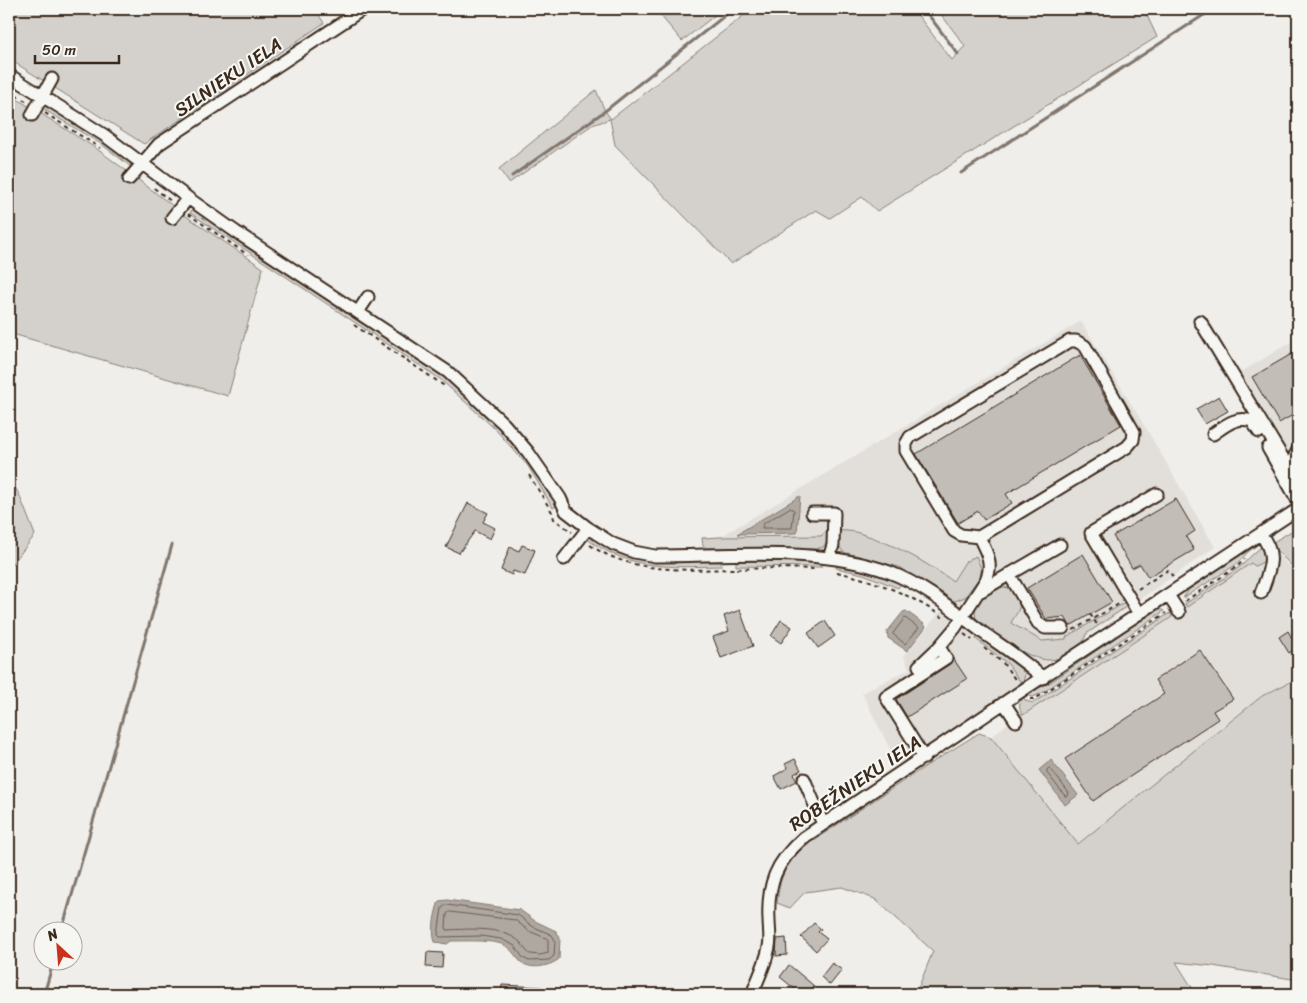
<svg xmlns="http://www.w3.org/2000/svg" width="1307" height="1003" viewBox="0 0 1307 1003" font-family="Sriracha,sans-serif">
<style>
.built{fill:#e2dfdb}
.green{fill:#d4d1cc;stroke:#887e75}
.water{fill:#afa8a1;stroke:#81766d}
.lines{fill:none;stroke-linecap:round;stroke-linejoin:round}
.shore{stroke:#695c52;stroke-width:1}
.stream{stroke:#81766d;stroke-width:3}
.building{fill:#c2bdb7;stroke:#3b2a1e}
.minor-casing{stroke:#3b2a1e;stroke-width:15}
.path{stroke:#3b2a1e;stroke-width:2;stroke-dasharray:4 4;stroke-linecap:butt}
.minor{stroke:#f6f6f2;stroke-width:11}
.labels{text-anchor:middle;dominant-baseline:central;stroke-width:4;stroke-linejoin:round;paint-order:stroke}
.street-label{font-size:19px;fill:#3b2a1e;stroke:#f6f6f2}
</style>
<rect width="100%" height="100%" fill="#efeeea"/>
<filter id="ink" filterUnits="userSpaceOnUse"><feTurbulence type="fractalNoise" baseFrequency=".02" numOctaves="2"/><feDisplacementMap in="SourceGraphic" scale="10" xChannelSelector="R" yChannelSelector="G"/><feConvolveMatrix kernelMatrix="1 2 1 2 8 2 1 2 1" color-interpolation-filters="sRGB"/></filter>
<g filter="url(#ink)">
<path class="built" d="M1081,321L1150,435L1215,547L899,767L862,693L909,669L904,656L949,601L887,566L841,552L817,550H714L720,537Z
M1298,338V479L1236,375Z
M1269,544L1298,575V678L1262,696L1078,845L991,737L1035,701L1244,562L1249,556L1262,546Z"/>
<path class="green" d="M9,9H315L324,23L144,144L9,59Z
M655,9H723L682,41Z
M752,9H913L952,60L965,46L937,9H1144L1157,37L877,211L862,197L830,218L816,210L731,264L615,145L610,119L592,125L509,183L499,169L596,90L605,111L611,119Z
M9,94L30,107L25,116L34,120L40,113L97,149L128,172L121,180L130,185L136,178L173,206L165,216L175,223L183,214L263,268L228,396L9,333Z
M48,106L89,131L132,162L130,166L101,144L45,110Z
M193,208L248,247L446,378L480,408L508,436L534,469L558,505L553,508L528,466L495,429L440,379L190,213Z
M9,478L19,494L35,535L13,563L9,564Z
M1298,527V572L1270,544Z
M828,530C838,531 849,530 859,533C893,543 923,561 953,581L965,562L976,556L981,568V575L965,597L955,601L950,600L935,589L899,567L843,552L838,544L833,545L826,543L823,547L816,549L706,548L703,546L702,538L720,537L821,536Z
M587,534L611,548L658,561L721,562V566C667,567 631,571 584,537Z
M1259,541L1260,543L1248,552L1237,564L1183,598L1189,589Z
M1261,547L1265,561L1255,566L1251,563L1187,607L1185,604C1203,592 1221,581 1238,568C1247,562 1252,554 1261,547Z
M736,561L822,562L821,567L736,566Z
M837,565L871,573L901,584L898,588L863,574L836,568Z
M1000,587C1011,586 1023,595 1019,608C1018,613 1013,618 1011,623L1042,641L1066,639V637L1126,602L1127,606L1086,634L1082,646C1072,652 1061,659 1050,660C1026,660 996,634 977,621C970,604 985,593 1000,587Z
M1160,609L1164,611L1042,693L1033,697L1030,696L1028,693L1051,682L1155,610Z
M1170,613L1172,617L1023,715C1018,709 1019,703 1023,697L1026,701L1033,703Z
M979,636L1021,669L1025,674L1023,682L1021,683L1008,664L976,639Z
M1298,678V980L1213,966L1176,962L1196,994H916L933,951L875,899L842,887L805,892L790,908L777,903C780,877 784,867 802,848L926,766L979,733L991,737L1078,844L1262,696Z"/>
<path class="water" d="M800,496L797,533L737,534Z
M906,611L924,624L926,627L907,651L888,638L887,632L903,612Z
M1051,760L1078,795L1065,805L1039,770Z
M447,900L520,910L535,921L556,931L560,938L559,959C549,967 528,971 519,960C512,952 510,946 498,943C483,940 466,941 451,941L447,944L435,942C431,931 435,912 439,901Z"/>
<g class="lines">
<path class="shore" d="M790,508L794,510L792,528H762L763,524Z
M905,618L919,628L905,644L893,634Z
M1050,768L1069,793L1068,796H1065L1047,773V770Z
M447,905L518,915L532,926L552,935L555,940L554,956L549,960L529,961L523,958L515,946L501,939L481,936L440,937L438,935L442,908Z
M450,912L515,920L529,931L548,939V953L540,955L530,954C525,951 524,946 520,942C502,926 469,929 447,930L446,927L447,914Z"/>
<path class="stream" d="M924,9L958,54
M961,173L1213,9
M512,176L605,111L733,9
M62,930L172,545
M44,994L54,960"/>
</g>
<path class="building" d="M1295,352L1298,358V412L1279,423L1252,377Z
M1080,355L1121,425L1006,494L1012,503L984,520L978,511L958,523L916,454Z
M1219,396L1228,411L1205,424L1196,409Z
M1176,499L1195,531L1186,537L1194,550L1148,577L1140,564L1132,568L1113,536Z
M468,503L488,513L483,522L495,528L490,539L475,531L459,553L446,547Z
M522,545L535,550L525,575L513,571L512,575L501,570L510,547L519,551Z
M1083,554L1112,602L1070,626L1065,617L1046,619L1027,588Z
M740,610L753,646L721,658L713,637L729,631L724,616Z
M781,620L792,627L781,643L771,636Z
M825,621L835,636L818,648L808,633Z
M1288,631L1293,640L1298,637V647L1289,653L1279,637Z
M1200,650L1233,699L1213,711L1218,719L1093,801L1065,759L1164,694L1155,680Z
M953,658L967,679L907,717L896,699L950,664Z
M795,759L801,770L794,774L797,781L781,789L774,776L788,768L785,764Z
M814,923L821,929L818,932L827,939L816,951L801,937Z
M786,938L787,955L776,956L777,939Z
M427,952L443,953L442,968L426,967Z
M832,963L842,970L830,985L821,977Z
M789,965L814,986L807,994H801L780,977Z
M502,985L541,987V994H501Z"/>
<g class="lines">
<g class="minor-casing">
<path id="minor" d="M9,75L104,135L188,198L236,232L448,372L504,424L528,452L560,498L566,511L588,528L613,544L634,552L655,556C730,556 818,546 889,572C924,585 953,610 982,632C1003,647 1024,660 1043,678
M32,115L52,79
M129,179L159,144L363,9
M172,218L188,198
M358,312L368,297
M1200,321L1292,473
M1213,434C1226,425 1236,416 1252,421L1259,432
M1268,448L1298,501
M1298,450C1289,465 1290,470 1298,484
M812,513H834L833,545L829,558
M1260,534C1278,554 1269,571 1261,593
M564,559L588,528
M1009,574L1038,623L1045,628H1063
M981,591L1060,545
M1168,595L1179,612
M1139,614L1091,533L1157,494
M923,672L919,666L939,647L955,628L986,580C994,564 986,551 979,537L961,535L954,531L906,451V444L910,437L1070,341H1076L1085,346L1134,432L1133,440L1127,447L979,537
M1004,703L1016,721
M924,758L886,697L946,658L939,647
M804,779L823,824
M752,994C758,979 766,963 769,947C771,938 769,929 769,920C767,884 776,862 803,838L1023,690L1298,509"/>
</g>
<path class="path" d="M9,91L26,101
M45,113L100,148
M154,188L172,202
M188,214L248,255
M354,325L446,387
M529,475L552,512L554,519L572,532
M590,545C633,574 685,570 735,569C761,568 789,568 815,569
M837,572C876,581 914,595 946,620
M1138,589L1168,570L1174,578
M1185,601L1238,566L1244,559
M1090,614L1098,626
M1073,630L1119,604
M964,634L972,640
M984,648L1003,663L1017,682
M1030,699H1035L1166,613"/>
<use href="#minor" class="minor"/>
</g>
</g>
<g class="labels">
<g class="street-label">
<text transform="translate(228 77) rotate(-34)">SILNIEKU IELA</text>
<text transform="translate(855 783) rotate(-34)">ROBEŽNIEKU IELA</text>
</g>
</g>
<rect width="1307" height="1003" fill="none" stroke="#f6f6f2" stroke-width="30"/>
<rect x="15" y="15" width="1277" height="973" fill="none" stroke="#3b2a1e" stroke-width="2" filter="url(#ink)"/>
<g transform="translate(58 946) rotate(334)"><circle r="24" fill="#f6f6f2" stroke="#aba49d"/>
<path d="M0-4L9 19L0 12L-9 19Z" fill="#c8321e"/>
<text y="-8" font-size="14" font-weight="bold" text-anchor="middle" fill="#3b2a1e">N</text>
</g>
<path d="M35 55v8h84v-8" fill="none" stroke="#3b2a1e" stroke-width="2.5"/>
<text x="42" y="55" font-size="15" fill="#3b2a1e" stroke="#f6f6f2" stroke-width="4" paint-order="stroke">50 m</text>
</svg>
